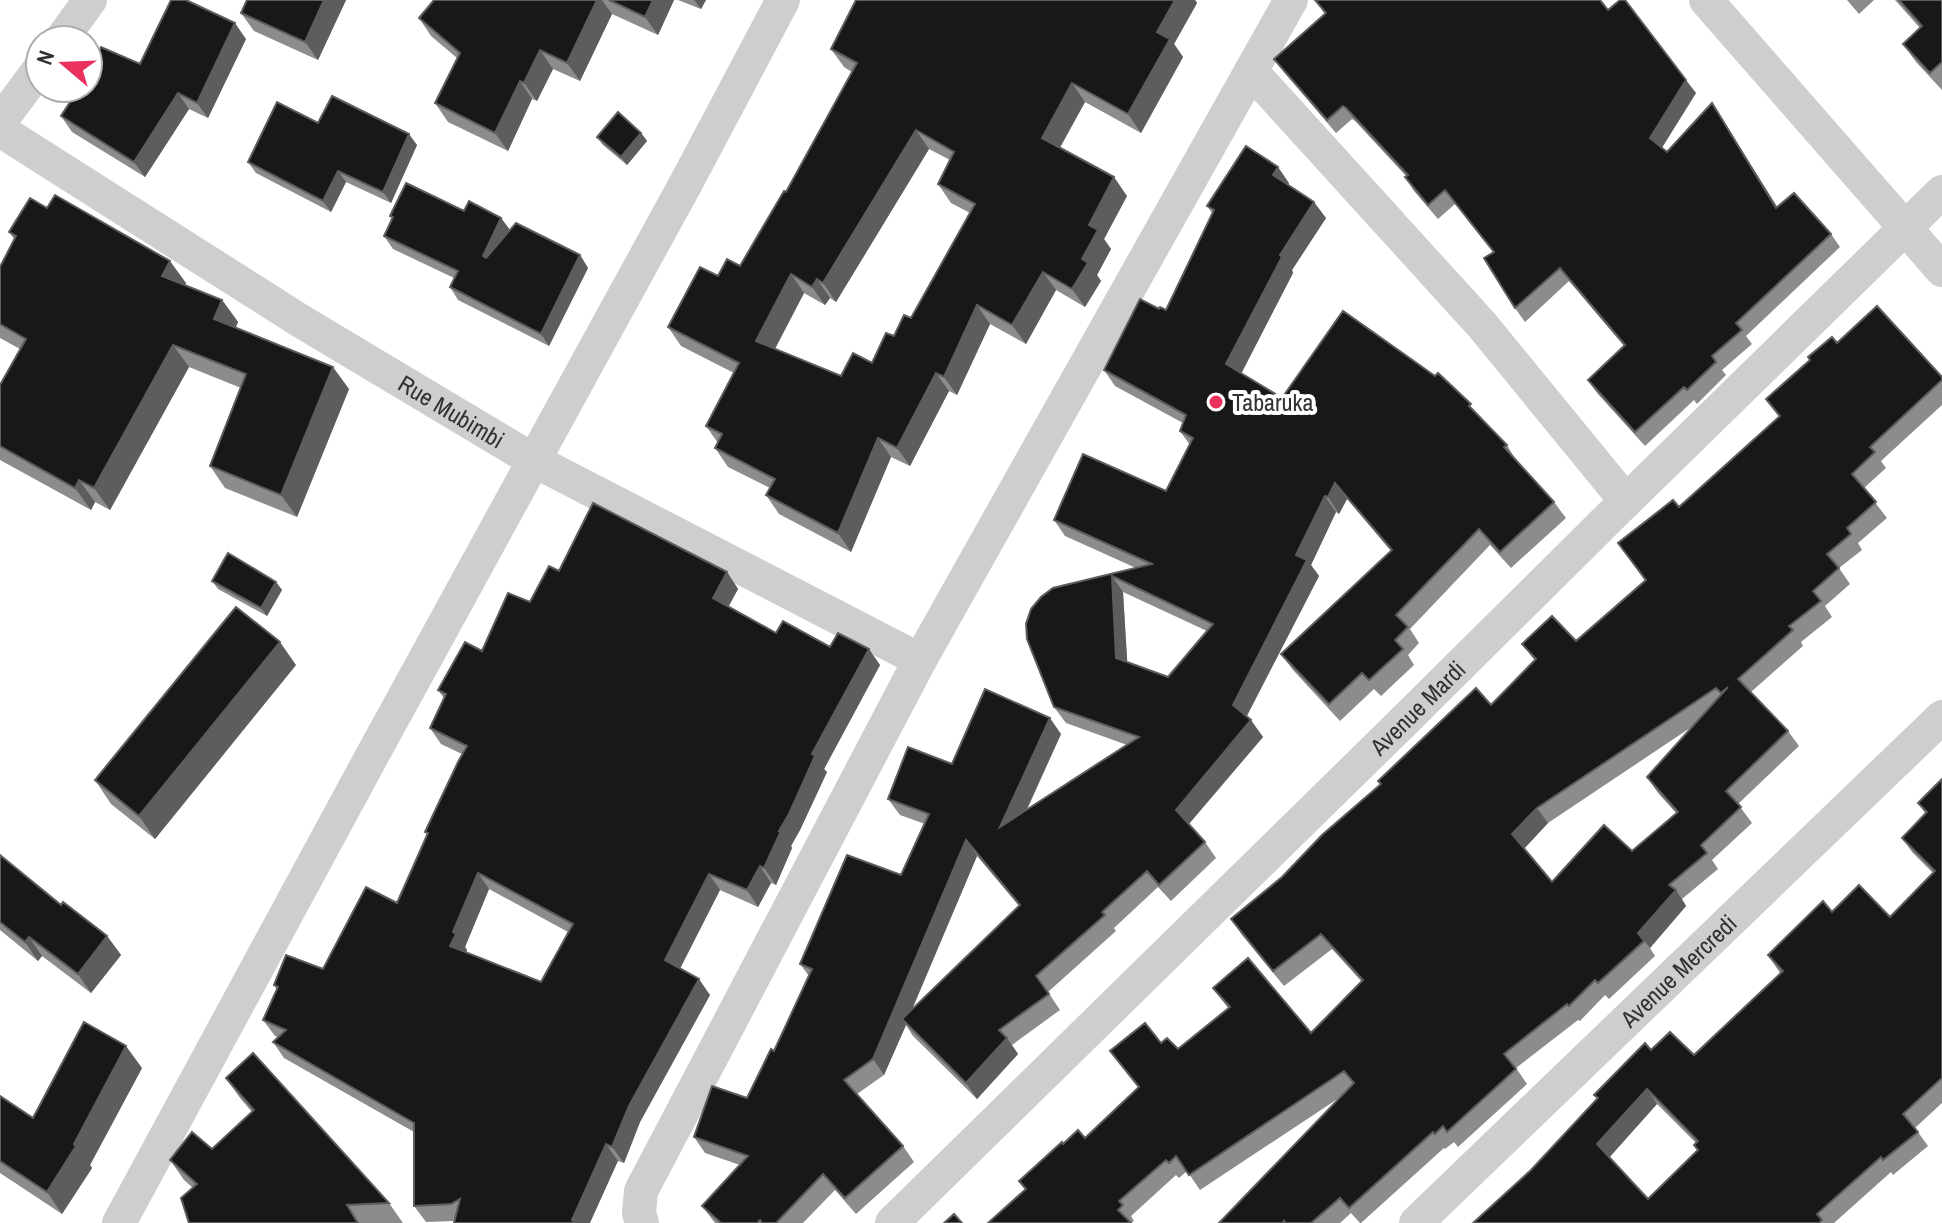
<svg xmlns="http://www.w3.org/2000/svg" width="1942" height="1223" viewBox="0 0 1942 1223" font-family="'Archivo Narrow',sans-serif">
<style>
.lines{fill:none;stroke-linecap:round;stroke-linejoin:round}
.minor{stroke:#cecece;stroke-width:34}
.wall{fill:#8c8c8c;fill-rule:evenodd}
.shaded-wall{fill:#5d5d5d}
.building{fill:#181818;stroke:#5d5d5d;stroke-width:2;fill-rule:evenodd}
.poi-dot{fill:#ea305c;stroke:#fff;stroke-width:3}
.labels{text-anchor:middle;dominant-baseline:central;stroke-width:8;stroke-linejoin:round;paint-order:stroke}
.poi-label{font-size:24px;fill:#313131;stroke:#fff;text-anchor:start}
.street-label{font-size:24px;fill:#313131;stroke:#fff}
</style>
<rect width="100%" height="100%" fill="#fff"/>
<g class="lines">
<g class="minor">
<path d="M1706,0L1942,270"/>
<path d="M61,40L90,0"/>
<path d="M1251,71L1482,325L1626,501"/>
<path d="M0,122L40,68"/>
<path id="s1" d="M0,130L299,320L533,460L920,660"/>
<path d="M119,1223L373,754L686,183L783,0"/>
<path d="M642,1223L639,1213L641,1191L920,660L1291,0"/>
<path id="s2" d="M892,1223L1397,728L1626,501L1942,192"/>
<path id="s3" d="M1416,1223L1942,717"/>
</g>
</g>
<path class="wall" d="M247,0H346L318,60L254,31L241,13Z
M434,0H674L658,35L612,14L580,81L553,69L537,101L532,99L508,151L448,122L435,103L457,58L431,36L419,18Z
M678,0H706L701,9Z
M856,0H1195L1197,3L1174,44L1183,57L1141,133L1085,102L1060,148L1127,196L1104,239L1111,249L1097,275L1101,281L1085,307L1056,290L1026,344L990,324L957,395L949,391L910,466L891,457L851,552L779,514L766,495L770,488L728,467L715,448L718,443L706,426L734,373L681,346L668,327L718,276L740,266L786,192L852,72L844,67L831,49ZM929,149L950,160L938,184L951,203L970,213L911,318L894,336L872,363L841,376L775,349L804,293L825,305L830,298L836,302Z
M1315,0L1608,10L1696,93L1662,148L1667,152L1712,103L1777,207L1831,234L1840,247L1746,336L1752,344L1722,370L1726,375L1697,404L1694,400L1645,446L1597,393L1588,380L1624,346L1569,281L1525,322L1515,308L1493,252L1455,204L1438,219L1414,191L1405,177L1406,176L1355,121L1352,119L1336,133L1284,72L1274,59L1325,14Z
M1847,0H1874L1859,14Z
M1895,0H1942V90L1916,62L1903,44L1920,28Z
M246,39L208,118L189,109L145,177L72,132L61,116L140,64Z
M318,123L417,145L391,203L346,182L331,212L256,173L248,162Z
M641,133L647,141L627,165L603,145L597,137Z
M1289,183V185L1326,218L1292,270L1293,273L1241,373L1282,398L1480,418L1507,445L1517,462L1554,502L1566,518L1511,568L1490,545L1410,629L1419,643L1408,655L1414,665L1381,696L1374,689L1340,721L1293,670L1281,654L1391,551L1347,499L1339,514L1336,512L1311,565L1319,576L1247,716L1263,737L1189,824L1205,842L1216,858L1171,901L1158,887L1114,928L1116,931L1048,992L1060,1010L1012,1045L1018,1054L977,1099L913,1036L906,1025L884,1075L857,1094L903,1146L914,1162L856,1214L835,1190L803,1223H715L702,1206L740,1165L705,1153L694,1137L747,1098L774,1051L809,976L800,964L901,875L925,824L900,815L888,799L952,764L1061,734L1027,810L1127,745L1066,723L1054,707L1031,609L1136,568L1065,536L1054,520L1166,491L1190,445L1180,431L1183,423L1115,386L1104,370L1159,309L1166,310L1213,214L1207,206ZM1123,592L1207,631L1168,677L1127,662ZM977,856L1019,906L912,1010Z
M464,211L501,218L510,230L580,255L588,268L549,346L458,300L450,287L454,278L393,249L384,236L392,219L390,216Z
M9,232L186,283L185,285L222,300L238,322L235,328L349,389L297,517L225,488L210,466L241,388L189,367L110,510L95,502L91,510L0,460V385L20,349L0,338V267L15,240Z
M1837,343L1942,377V405L1881,461L1886,468L1864,488L1887,518L1858,543L1862,550L1839,568L1850,584L1825,606L1832,617L1801,642L1803,646L1751,692L1788,731L1799,746L1738,804L1752,823L1712,860L1718,869L1682,899L1686,906L1650,948L1655,956L1609,999L1605,995L1580,1021L1578,1020L1516,1068L1527,1084L1458,1147L1454,1142L1445,1149L1444,1148L1361,1223H1360L1351,1213L1340,1223H1219L1342,1096L1200,1190L1187,1171L1179,1178L1176,1175L1131,1216L1134,1221L1131,1223L1025,1189L1019,1181L1063,1144L1085,1138L1138,1087L1110,1051L1161,1043L1178,1049L1228,1008L1213,988L1311,1033L1362,982L1332,949L1284,986L1242,935L1231,919L1282,877L1381,785L1378,781L1491,705L1535,661L1522,644L1576,641L1645,581L1618,543L1679,507L1779,417L1766,399ZM1693,726L1647,777L1658,793L1676,813L1632,851L1552,882L1524,848L1548,823Z
M559,571L727,572L738,589L729,606L776,633L830,647L880,665L824,769L827,772L800,830L791,846L792,848L776,885L771,883L758,907L720,890L680,969L710,995L640,1122L624,1163L618,1161L454,1221L426,1222L414,1206V1132L284,1058L273,1042L278,1037L275,1036L263,1020L277,990L274,985L323,969L397,903L427,834L425,832L462,754L441,744L430,728L444,698L438,690L482,651L530,602ZM489,889L568,932L541,982L466,953L467,950L465,947Z
M212,581L276,582L282,590L267,616L218,589Z
M296,665L155,839L111,804L95,780Z
M1942,779V1103L1915,1128L1928,1146L1893,1175L1891,1172L1834,1223H1473L1531,1170L1597,1099L1594,1095L1651,1050L1694,1055L1780,973L1768,955L1832,912L1890,917L1933,873L1912,852L1902,838L1925,813L1918,803ZM1657,1104L1696,1143L1694,1145L1697,1150L1648,1199L1609,1157Z
M0,855L61,905L107,936L121,955L91,993L42,956L38,961L0,930Z
M142,1068L90,1165L92,1168L62,1214L0,1173V1096L33,1118Z
M226,1078L389,1203L403,1223H189L192,1187L184,1180L170,1160L212,1149L252,1112L240,1098Z"/>
<path class="shaded-wall" d="M324,0H346L318,60L305,42Z
M597,0H602L612,14L580,81L567,63Z
M653,0H674L658,35L645,17Z
M694,0H706L701,9Z
M1175,0H1195L1197,3L1174,44L1183,57L1141,133L1128,114L1157,32Z
M235,23L246,39L208,118L197,103Z
M540,50L553,69L537,101L524,83Z
M1686,80L1696,93L1659,152L1650,138Z
M520,81L532,99L508,151L495,133Z
M1072,83L1085,102L1055,156L1042,138Z
M178,93L189,109L145,177L134,162Z
M1712,103L1721,117L1786,221L1776,208Z
M916,130L929,149L836,302L823,283Z
M641,133L647,141L627,165L621,157Z
M409,134L417,145L391,203L383,192Z
M1278,167L1289,183L1285,191L1273,175Z
M338,171L346,182L331,212L323,201Z
M1114,177L1127,196L1104,239L1111,249L1097,275L1101,281L1085,307L1072,289L1089,225Z
M1314,202L1326,218L1292,270L1293,273L1238,380L1226,364L1280,255Z
M501,218L510,230L492,268L483,256Z
M580,255L588,268L549,346L541,334Z
M170,261L186,283L177,298L162,276Z
M1043,272L1056,290L1026,344L1012,325Z
M791,274L804,293L769,360L756,341Z
M817,279L830,298L825,305L812,287Z
M222,300L238,322L230,341L214,319Z
M977,305L990,324L957,395L944,377Z
M173,345L189,367L110,510L94,488Z
M333,367L349,389L297,517L281,495Z
M936,373L949,391L910,466L897,448Z
M878,438L891,457L851,552L838,533Z
M79,480L95,502L91,510L75,488Z
M1335,483L1347,499L1339,514L1328,497Z
M1325,496L1336,512L1311,565L1319,576L1244,721L1233,705L1296,555Z
M727,572L738,589L724,614L713,598Z
M1112,576L1123,592L1128,674L1116,658Z
M276,582L282,590L267,616L261,608Z
M280,642L296,665L155,839L139,816Z
M869,649L880,665L824,769L827,772L800,830L791,846L792,848L776,885L764,868L779,831L812,754Z
M1050,718L1061,734L1011,843L1000,827Z
M1251,720L1263,737L1187,826L1176,810Z
M1537,808L1548,823L1523,850L1512,834Z
M966,840L977,856L906,1023L902,1019L906,1025L884,1075L873,1059Z
M760,866L771,883L758,907L747,890Z
M478,873L489,889L465,947L467,950L461,962L450,946L453,932Z
M709,874L720,890L676,976L665,960Z
M1676,890L1686,906L1650,948L1638,933Z
M107,936L121,955L91,993L78,974Z
M29,937L42,956L38,961L25,942Z
M699,979L710,995L640,1122L624,1163L612,1147L629,1106Z
M1007,1038L1018,1054L977,1099L966,1083Z
M126,1046L142,1068L90,1165L92,1168L62,1214L47,1192L74,1144Z
M1647,1089L1657,1104L1608,1159L1597,1144Z
M606,1144L618,1161L590,1223H574L572,1220Z"/>
<path class="building" d="M171,0H186L235,23L197,103L178,93L134,162L61,116L79,88H88V73L101,47L140,64Z
M247,0H324L305,42L241,13Z
M434,0H597L567,63L540,50L524,83L520,81L495,133L435,103L460,53L419,18Z
M609,0H653L645,17Z
M856,0H1175L1157,32L1170,39L1128,114L1072,83L1042,138L1114,177L1089,225L1098,230L1082,259L1088,263L1072,289L1043,272L1012,325L977,305L944,377L936,373L897,448L878,438L838,533L766,495L775,479L715,448L722,434L706,426L739,363L668,327L700,267L718,276L727,259L740,266L784,191L786,192L857,63L831,49ZM916,130L954,152L938,184L975,204L911,318L904,315L894,336L886,333L872,363L853,353L841,376L756,341L791,274L812,287L817,279L823,283Z
M1315,0H1600L1608,10L1620,0H1625L1686,80L1650,138L1667,152L1712,103L1776,208L1794,193L1831,234L1736,323L1742,330L1712,356L1716,362L1687,390L1684,387L1635,432L1588,380L1625,345L1560,268L1515,308L1484,258L1494,252L1445,190L1428,205L1405,177L1408,175L1346,108L1343,106L1327,120L1274,59L1326,13Z
M1899,0H1942V62L1930,73L1903,44L1922,26Z
M332,96L409,134L383,192L338,171L323,201L248,162L277,102L318,123Z
M618,112L641,133L621,157L597,137Z
M1246,146L1278,167L1273,175L1314,202L1280,255L1282,257L1226,364L1282,398L1343,311L1435,376L1438,373L1471,404L1469,406L1507,445L1504,447L1554,502L1500,552L1479,529L1396,615L1408,627L1395,640L1403,649L1369,680L1362,673L1329,704L1281,654L1392,550L1335,483L1328,497L1325,496L1296,555L1307,560L1233,705L1251,720L1176,810L1205,842L1159,885L1147,871L1102,912L1105,915L1036,976L1049,994L999,1030L1007,1038L966,1083L902,1019L1020,905L966,840L873,1059L844,1080L903,1146L845,1198L823,1174L776,1223H762L760,1220L757,1223H721L702,1206L748,1156L694,1137L712,1086L747,1098L771,1049L774,1051L812,969L800,964L847,855L901,875L929,814L888,799L908,747L952,764L985,689L1050,718L1000,827L1139,737L1054,707L1027,639L1026,624L1031,609L1041,597L1053,588L1152,564L1054,520L1083,454L1166,491L1193,438L1180,431L1186,415L1104,370L1140,299L1159,309L1160,307L1166,310L1214,210L1207,206ZM1112,576L1213,624L1168,677L1116,658Z
M406,183L464,211L469,201L501,218L483,256L486,258L516,223L580,255L541,334L450,287L458,271L384,236L393,217L390,216Z
M55,195L170,261L162,276L222,300L214,319L333,367L281,495L210,466L246,374L173,345L94,488L79,480L75,488L0,446V385L26,339L0,324V267L16,236L9,232L30,198L47,208Z
M1877,306L1942,377V380L1870,447L1875,452L1852,474L1876,502L1847,528L1851,534L1827,554L1839,568L1813,591L1821,601L1789,626L1793,630L1738,679L1788,731L1726,791L1741,807L1701,845L1707,853L1669,885L1676,890L1638,933L1644,941L1598,983L1595,980L1569,1006L1567,1004L1504,1054L1516,1069L1447,1132L1443,1126L1435,1134L1433,1132L1349,1208L1340,1198L1311,1223H1285L1284,1221L1282,1223H1219L1354,1083L1344,1071L1189,1175L1176,1156L1169,1163L1166,1160L1119,1201L1123,1205L1118,1210L1131,1223H988L1026,1189L1019,1181L1062,1142L1063,1144L1078,1130L1085,1138L1139,1087L1110,1051L1145,1023L1161,1043L1167,1038L1178,1049L1230,1007L1213,988L1248,958L1311,1033L1363,980L1321,934L1273,971L1231,919L1282,877L1322,835L1381,784L1378,781L1476,688L1491,705L1536,659L1522,644L1552,616L1576,641L1646,580L1618,543L1673,500L1679,507L1780,416L1766,399L1810,360L1808,357L1832,337L1837,343ZM1728,687L1647,777L1678,812L1632,851L1604,825L1552,882L1512,834L1537,808L1716,688L1721,693Z
M593,503L727,572L713,598L776,633L783,621L830,647L838,633L869,649L812,754L815,756L789,814L779,831H781L764,868L760,866L747,890L709,874L665,960L699,979L629,1106L612,1147L606,1144L572,1220L575,1223H454L460,1199L451,1204L414,1206V1123L273,1042L286,1030L263,1020L278,987L274,985L286,955L323,969L366,887L397,903L428,833L425,832L458,762L467,746L430,728L446,694L438,690L465,642L482,651L508,593L530,602L549,566L559,571ZM478,873L573,924L541,982L450,946L456,934L453,932Z
M228,553L276,582L261,608L212,581Z
M236,607L280,642L139,816L95,780Z
M1942,779V1078L1903,1114L1918,1132L1883,1160L1881,1157L1817,1214L1822,1220L1819,1223H1473L1531,1170L1598,1098L1594,1095L1645,1043L1651,1050L1670,1032L1694,1055L1783,971L1768,955L1823,901L1832,912L1859,885L1890,917L1935,871L1902,838L1927,812L1918,803ZM1647,1089L1698,1141L1694,1145L1698,1150L1648,1199L1597,1144Z
M0,855L61,905L63,902L107,936L78,974L29,937L25,942L0,922Z
M84,1022L126,1046L74,1144L76,1146L47,1192L0,1161V1096L33,1118Z
M253,1053L389,1203L347,1205L358,1223H189L181,1198L197,1184L170,1160L192,1132L212,1149L254,1110L226,1078Z
M954,1214L962,1223H944Z"/>
<circle class="poi-dot" cx="1216" cy="402" r="8"/>
<g class="labels">
<g class="poi-label">
<text x="1232" y="402">Tabaruka</text>
</g>
<g class="street-label">
<text stroke="none"><textPath href="#s1" startOffset="532">Rue Mubimbi</textPath></text>
<text stroke="none"><textPath href="#s2" startOffset="736">Avenue Mardi</textPath></text>
<text stroke="none"><textPath href="#s3" startOffset="364">Avenue Mercredi</textPath></text>
</g>
</g>
<g transform="translate(64 64) rotate(289)"><circle r="38" fill="#ffffff" stroke="#adadad" stroke-width="2"/>
<path d="M0-6L14 30L0 20L-14 30Z" fill="#ea305c"/>
<text y="-12" font-size="22" font-weight="bold" text-anchor="middle" fill="#313131">N</text>
</g>
</svg>
